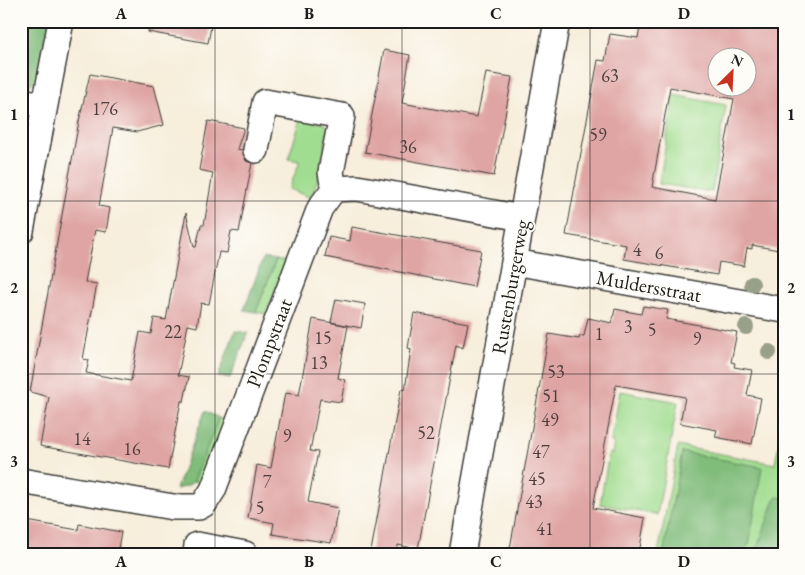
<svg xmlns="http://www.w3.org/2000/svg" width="805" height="575" viewBox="0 0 805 575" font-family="'EB Garamond',serif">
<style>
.green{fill:#a1dd90;stroke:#5e7c56}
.forest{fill:#80bc7a;stroke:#4e6c4b}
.building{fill:#dfa5a4;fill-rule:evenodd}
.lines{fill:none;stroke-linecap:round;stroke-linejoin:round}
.minor-casing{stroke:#3d3c39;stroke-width:28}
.minor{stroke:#fff;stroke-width:25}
.tree{fill:#98a089}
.grid{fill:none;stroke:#1c1c1c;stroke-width:1;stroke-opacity:0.55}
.labels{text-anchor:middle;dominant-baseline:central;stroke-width:4;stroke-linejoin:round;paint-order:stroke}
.number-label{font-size:18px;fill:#4d3e3e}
.street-label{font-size:20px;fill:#1c1c1c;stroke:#fdfcf7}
.neatline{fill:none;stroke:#1c1c1c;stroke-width:2}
.grid-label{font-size:16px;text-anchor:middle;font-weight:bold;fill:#1c1c1c}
</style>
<rect width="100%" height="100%" fill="#fdfcf7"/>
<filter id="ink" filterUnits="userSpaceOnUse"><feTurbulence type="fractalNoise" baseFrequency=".02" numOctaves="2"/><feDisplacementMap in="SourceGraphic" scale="10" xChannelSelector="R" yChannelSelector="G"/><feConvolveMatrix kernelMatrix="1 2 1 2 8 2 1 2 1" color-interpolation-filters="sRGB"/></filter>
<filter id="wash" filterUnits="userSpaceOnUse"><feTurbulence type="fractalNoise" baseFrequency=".0096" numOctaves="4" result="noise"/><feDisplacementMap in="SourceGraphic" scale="20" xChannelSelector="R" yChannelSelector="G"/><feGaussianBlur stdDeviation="1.12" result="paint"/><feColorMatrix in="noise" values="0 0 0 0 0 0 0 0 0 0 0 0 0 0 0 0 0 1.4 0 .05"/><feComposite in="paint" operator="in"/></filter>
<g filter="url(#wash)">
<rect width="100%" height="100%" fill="#f7eedc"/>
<path class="green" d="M674,95L726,105L712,192L659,184Z
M301,119L325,124L328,128L320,173L311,198L289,189L300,161L288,159Z
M276,260L286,262L266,314L256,312Z
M620,391L678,402L657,515L600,504L609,453L612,454L614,443L611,442Z
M784,415V498H776L756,552L753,554H658L678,446L775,464Z
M219,418L226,421L201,485L194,481Z"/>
<path class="forest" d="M21,21H50L38,77L31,84L21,87Z
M263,258L276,260L256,312L244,310Z
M235,331L248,333L230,378L218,377Z
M205,411L219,418L194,481L188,486L176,489Z
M682,452L762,467L749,545L738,554H663Z
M776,497L784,498V554H753L756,551Z"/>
<g id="blocks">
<path class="building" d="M149,21H212L208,43L148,32Z
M641,21L666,25L667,21H784V251L752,245V249L747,248L744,266L719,262L717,275L624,259L626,245L566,235L598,60L605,61L610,34L638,38ZM718,58H748V88H718ZM670,87L734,99L715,199L652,187Z
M384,50L410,55L402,103L477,117L486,73L512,77L494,176L365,152Z
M90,74L154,86L164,125L137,132L113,128L99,206L110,208L106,232L95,230L85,282L97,284L83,359L89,360L86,373L131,381L140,332L151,334L154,318L166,320L186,213L194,247H196L201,225H204L213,173L199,170L208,121L244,128L237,149L242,150L246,161L252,163L239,232L231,231L227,253L219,252L209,304L201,303L197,327L188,325L178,375L189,377L184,401H181L168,469L40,446L49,397L30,392L79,121Z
M352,227L481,250L474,287L325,257L329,237L350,241Z
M336,299L365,304L361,328L331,322Z
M643,306L668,310L666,319L737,332L731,362L735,363L734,367L752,370L747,395L761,398L752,444L715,437L717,430L680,423L685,397L616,385L593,508L645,518L639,554H509L549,334L579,339L580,336H584L588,318L612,323L615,309L641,314Z
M414,313L468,323L463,348L456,345L418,549L398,545L396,554H385L371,551L401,389L405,390L411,349L408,348Z
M313,319L348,326L338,378L345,380L341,402L320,399L310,451L318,452L308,502L338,508L331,543L272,534L274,523L248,518L257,465L271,468L285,393L299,395Z
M21,520L78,530L79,524L121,532L117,554H21Z"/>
</g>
</g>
<g filter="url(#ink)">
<use href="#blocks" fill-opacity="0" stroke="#3d3c39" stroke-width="1"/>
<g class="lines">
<g class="minor-casing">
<path id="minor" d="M21,101L45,105
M256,150L265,102L342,116L331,172L334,189
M21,231L61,21
M514,262L784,310
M21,481L173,507H199L204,504L213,490L320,208L334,189L357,188L522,218
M196,554L197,545L245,554
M462,554L557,21"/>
</g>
<use href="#minor" class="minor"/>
</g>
<g class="tree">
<circle cx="752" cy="284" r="8"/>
<circle cx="746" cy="327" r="8"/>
<circle cx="769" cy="352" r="8"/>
</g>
</g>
<path class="grid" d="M215,21V554M402,21V554M590,21V554M21,201H784M21,374H784"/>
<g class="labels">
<g class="number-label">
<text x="610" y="75">63</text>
<text x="105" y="108">176</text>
<text x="598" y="134">59</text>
<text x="408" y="146">36</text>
<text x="637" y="249">4</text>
<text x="659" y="252">6</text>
<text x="628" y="326">3</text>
<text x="652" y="329">5</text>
<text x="173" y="331">22</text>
<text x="599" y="333">1</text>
<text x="323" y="337">15</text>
<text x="697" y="338">9</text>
<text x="319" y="362">13</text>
<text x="556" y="371">53</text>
<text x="551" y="395">51</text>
<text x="550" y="419">49</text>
<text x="426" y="432">52</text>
<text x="287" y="435">9</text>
<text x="82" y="438">14</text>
<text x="132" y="448">16</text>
<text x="541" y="451">47</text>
<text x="537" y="478">45</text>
<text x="267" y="481">7</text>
<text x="534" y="501">43</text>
<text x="260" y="507">5</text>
<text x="545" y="528">41</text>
</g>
<g class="street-label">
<text transform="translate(649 286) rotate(10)">Muldersstraat</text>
<text transform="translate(510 287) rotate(-80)">Rustenburgerweg</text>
<text transform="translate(269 343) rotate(-69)">Plompstraat</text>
</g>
</g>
<rect width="805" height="575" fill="none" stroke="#fdfcf7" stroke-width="55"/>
<g transform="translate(732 72) rotate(24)"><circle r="24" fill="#fdfcf7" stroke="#a3a29f"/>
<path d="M0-4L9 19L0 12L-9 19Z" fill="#c8321e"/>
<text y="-8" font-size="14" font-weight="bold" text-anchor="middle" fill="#1c1c1c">N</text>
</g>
<rect x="28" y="28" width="750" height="520" class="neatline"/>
<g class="grid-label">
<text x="121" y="19">A</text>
<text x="309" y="19">B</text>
<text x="496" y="19">C</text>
<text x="684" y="19">D</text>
<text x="14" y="120">1</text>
<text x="791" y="120">1</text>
<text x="14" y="293">2</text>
<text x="791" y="293">2</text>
<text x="14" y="467">3</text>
<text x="791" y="467">3</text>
<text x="121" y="567">A</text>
<text x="309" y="567">B</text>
<text x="496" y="567">C</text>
<text x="684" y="567">D</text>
</g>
</svg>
